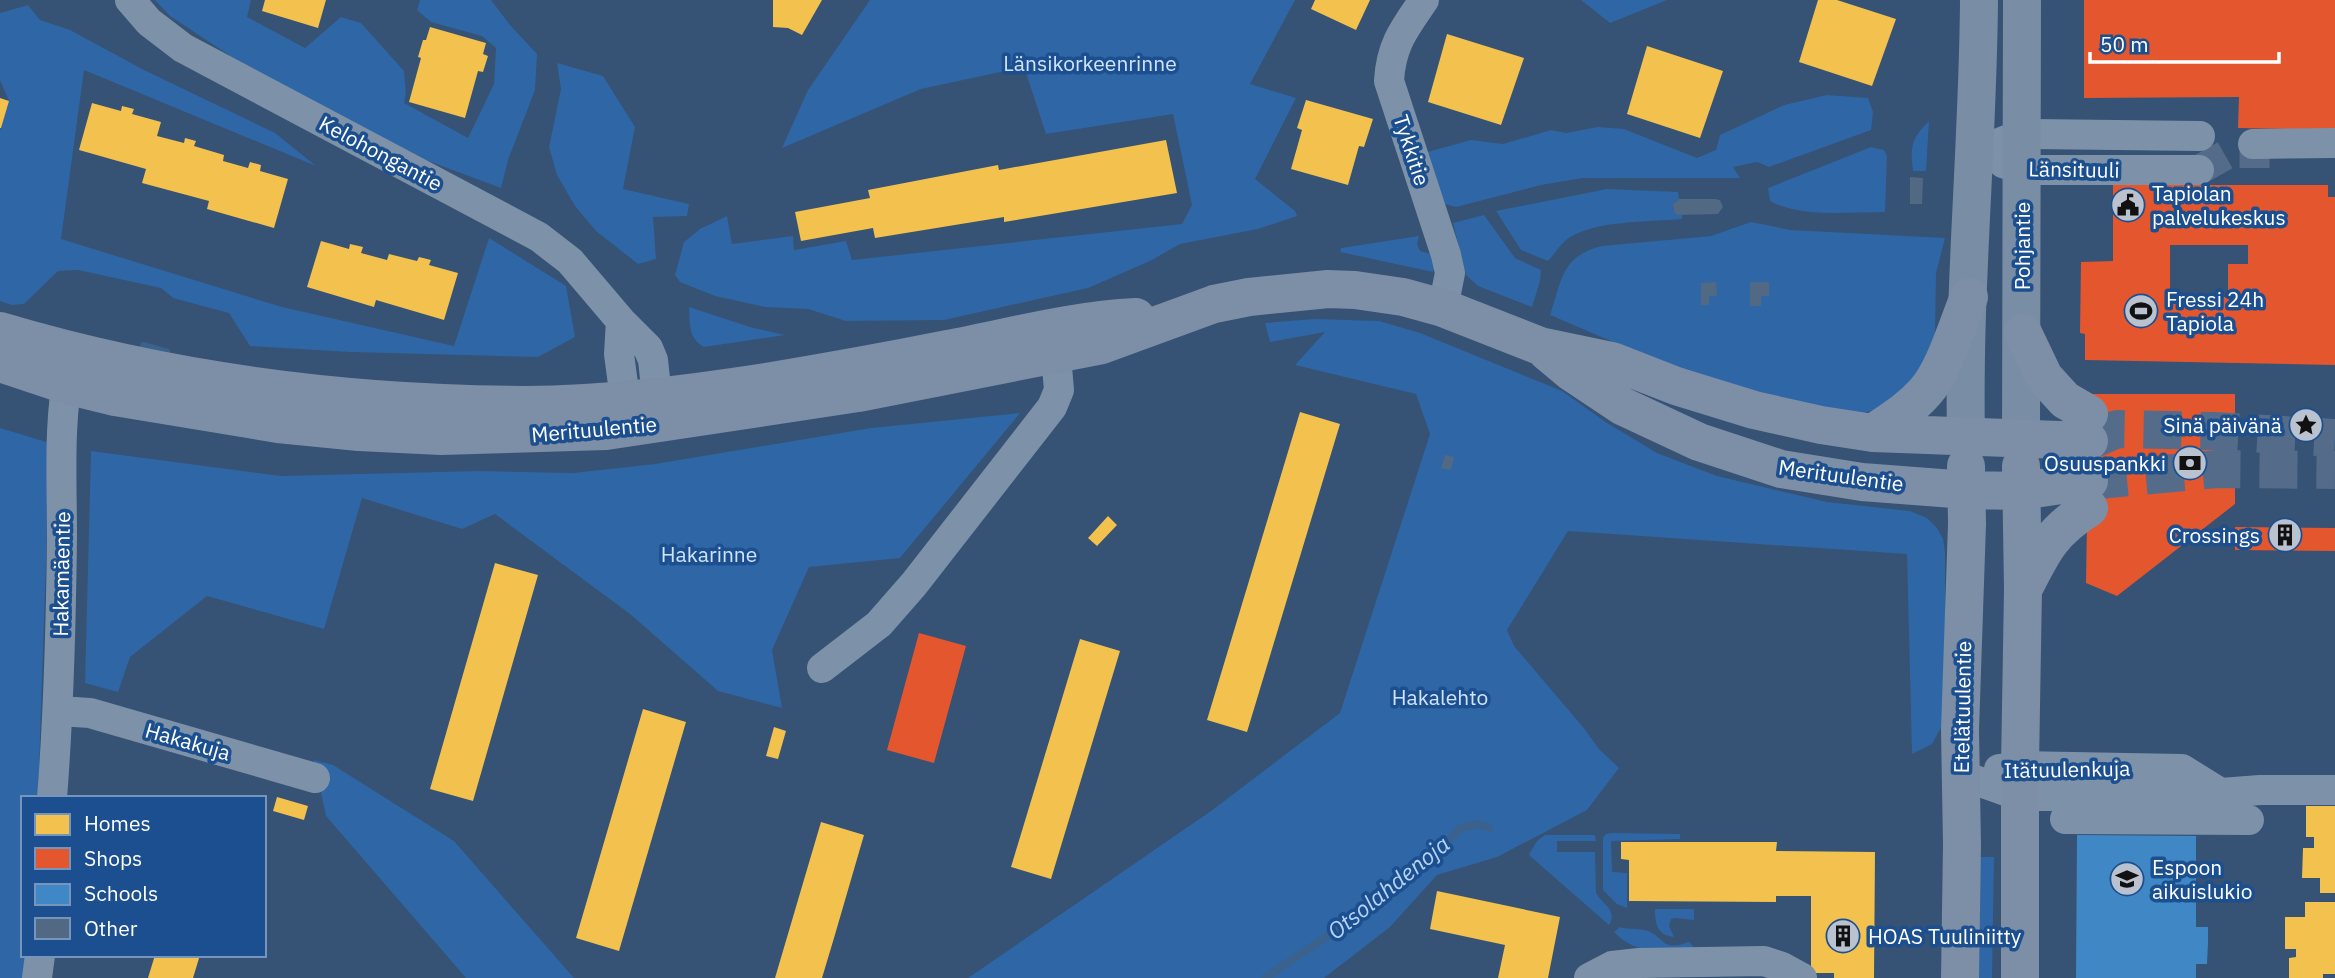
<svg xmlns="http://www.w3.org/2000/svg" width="2335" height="978" viewBox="0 0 2335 978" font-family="'IBM Plex Sans',sans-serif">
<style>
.green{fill:#2f66a5}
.homes{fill:#f2c14e}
.shops{fill:#e4572e;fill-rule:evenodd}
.schools{fill:#3f88c5}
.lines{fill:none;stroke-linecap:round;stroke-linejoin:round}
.stream{stroke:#3b618d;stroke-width:8}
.building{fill:#526984}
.street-tunnel{stroke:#546c89;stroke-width:30;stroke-dasharray:30 15;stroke-linecap:butt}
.primary-tunnel{stroke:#546c89;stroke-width:38;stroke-dasharray:38 19;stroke-linecap:butt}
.street{stroke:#7d92a8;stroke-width:30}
.secondary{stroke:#798da4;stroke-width:38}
.primary{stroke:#7d8ea7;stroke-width:38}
.labels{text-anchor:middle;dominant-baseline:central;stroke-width:7;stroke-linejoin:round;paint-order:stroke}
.park-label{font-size:21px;fill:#cfe3fa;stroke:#1b4f8f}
.street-label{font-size:21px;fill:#fff;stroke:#1b4f8f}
.poi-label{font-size:21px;fill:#fff;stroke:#1b4f8f;text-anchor:start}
.water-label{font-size:23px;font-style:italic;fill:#b5d3f5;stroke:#1b4f8f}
</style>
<rect width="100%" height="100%" fill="#365274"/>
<path class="green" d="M155,0H251L247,17L305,48L341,17L361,23L404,71L406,94L404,103L468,138L494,84L496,48L482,36L431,22L417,10L420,0H491L510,25L537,54L535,90L508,160L501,188L415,156L232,57L170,16Z
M870,0H1295L1250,84L1296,98L1255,179L1295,211L1297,216L1258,229L1180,244L1150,261L1088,288L944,320L846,321L808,309L765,307L715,296L680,282L675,275L684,242L700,229L727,216L732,244L793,236L794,250L846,241L852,260L1182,224L1192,205L1173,114L1046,134L1024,67L921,89L782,148L808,90Z
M1581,0H1667L1610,23Z
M28,5L40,20L70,30L144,70L275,133L316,166L84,70L61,239L282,307L454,346L489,238L566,286L575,337L538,357L350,352L250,346L229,313L173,298L161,288L78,270L58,271L24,304L12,305L0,301V130L9,101L0,80V13Z
M557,63L603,76L635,127L623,189L689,204L687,216L653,217L656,259L638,264L596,231L575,206L557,175L549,147L561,89Z
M1827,95L1868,98L1873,112L1871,130L1769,167L1757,162L1733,167L1740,178H1583L1541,185L1456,207L1445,204L1424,153L1471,140L1503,144L1551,130L1566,133L1598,127L1624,129L1697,158L1716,150L1720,135L1784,105Z
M1929,121L1926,171H1913C1910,146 1911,139 1929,121Z
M1871,147L1884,150L1887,156L1885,212C1850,212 1801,218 1770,201L1768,188Z
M1607,189L1678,192L1679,199L1673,204L1674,212L1677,215H1682V219C1650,222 1592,220 1566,240C1559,246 1554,255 1548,261L1521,250L1496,211Z
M1484,215L1515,258L1541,270L1540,281L1532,307L1478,286L1466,275L1453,223Z
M1751,222L1791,230L1945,238L1936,273L1935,336L1925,374L1877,410L1862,413L1847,414L1700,379L1550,315C1562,280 1561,256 1602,246L1711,236Z
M1419,236L1417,244L1420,251L1437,256L1433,272L1340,252L1341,248Z
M689,307L750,327L785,335L704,347C688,338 690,324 689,307Z
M1315,319L1379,321L1420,333L1562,391L1607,423L1657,453L1717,476L1827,502L1910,511L1927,518L1937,528L1943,539L1945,553V720L1932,744L1912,754L1907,554L1568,531L1507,630L1514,646L1583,727L1599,749L1619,768L1587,810L1497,857L1437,875L1390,927L1324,978H968L1211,811L1340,713L1430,434L1416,394L1295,365L1325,332L1270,342L1265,323Z
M1020,413L900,558L809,567L772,650L782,708L718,691L630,614L495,514L462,529L362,498L324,629L207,596L130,657L118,692L85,683L91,451L281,476L478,471L573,473L655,464L871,428Z
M0,428L50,443L38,798H23V955H29L26,978H0Z
M314,760L333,765L454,841L574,978H466L326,816Z
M1613,833L1680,834V839L1611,841L1612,872L1627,873V908L1617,904L1603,890V838L1606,834Z
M1545,835H1595L1596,841H1557V852H1595L1596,893C1603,905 1618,910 1609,925L1530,856L1529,854L1537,841Z
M1975,857H1994L1992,978H1974Z
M1655,909H1694V920L1675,918L1671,919L1669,926L1674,937C1657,935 1655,924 1655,909Z
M1620,927C1629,930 1640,928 1648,931C1666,938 1661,952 1689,942L1693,946L1691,950C1660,950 1638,956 1614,932Z"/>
<path class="homes" d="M265,0H326L318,28L262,11Z
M773,0H822L802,35L788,28L773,27Z
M1315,0H1370L1356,30L1311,9Z
M1818,0H1837L1896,19L1872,86L1799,62Z
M430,27L486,43L483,54L488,56L483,72L478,71L465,118L409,102L421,58L418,57L423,40H426Z
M1447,34L1524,58L1501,125L1428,102Z
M1647,46L1723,71L1700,138L1627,114Z
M0,98L9,101L1,128H0Z
M1306,100L1373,119L1364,147L1359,146L1348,185L1291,169L1302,130L1297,128Z
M92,103L121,111L122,106L134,109L132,114L161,122L157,136L184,143L185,138L196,141L194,146L224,155L223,161L248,168L250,162L261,165L260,171L288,179L274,228L207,209L209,201L142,183L146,169L79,150Z
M1166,140L1177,193L1004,222V217L875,238L873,228L801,241L795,212L870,198L868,190L998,165L999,170Z
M321,241L349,249L350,244L363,247L361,253L387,260L389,254L417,261L419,257L431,260L429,265L458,273L444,320L376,300L374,307L307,287Z
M1300,412L1340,424L1247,732L1207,720Z
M1108,516L1117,525L1097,546L1088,538Z
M495,563L538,575L473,801L430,789Z
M1080,639L1120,651L1051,879L1011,867Z
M643,709L686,722L619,951L576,938Z
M774,727L786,731L778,759L766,756Z
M277,797L308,806L304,820L273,811Z
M2306,806H2335V893H2320V878H2302L2303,848H2314V837H2306Z
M821,822L864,835L834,938L822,978H775Z
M1621,842H1777L1776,851L1875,852L1874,978H1834V973H1811V896H1776V902L1629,901V860L1621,859Z
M1437,891L1560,917L1548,978H1498L1505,945L1430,929Z
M2305,902H2335V974H2323V978H2289V958L2296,957V949H2285V917H2305Z
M155,955H200L193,978H148Z"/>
<path class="shops" d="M2084,0H2335V130L2238,128L2239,97L2084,98Z
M2113,185H2328V197H2335V365L2085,360V334L2080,333L2081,262L2113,261ZM2170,245H2248V264H2228V297H2170Z
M2089,394H2235V504L2117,596L2086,583Z
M2235,527L2335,528V551L2235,550Z
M919,633L966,646L934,763L887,750Z"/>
<path class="schools" d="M2077,835L2196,836V927H2208V943L2207,964H2196V978H2076Z"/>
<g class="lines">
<path class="stream" d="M144,346L166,352
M1265,978L1368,909L1441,848L1461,828L1478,824L1489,828"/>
</g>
<path class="building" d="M1910,177L1923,178L1922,204H1910Z
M1679,199H1715L1720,200L1723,207L1718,214L1677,215L1674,212L1673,204Z
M1716,282L1717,296H1709V305H1701V283Z
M1750,282H1769V296H1761V306H1750Z
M1445,455L1454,457L1451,470L1441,468Z"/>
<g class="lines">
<path class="street-tunnel" d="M2199,170L2229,153H2282"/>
<path class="primary-tunnel" d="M2089,441L2117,429L2214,431L2335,438
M2089,481L2217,469L2335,470"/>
<path class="street" d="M130,0L149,22L183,48L539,237L570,261L621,321L648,348L653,360L657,397L649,417
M1424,0C1404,29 1391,45 1389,81L1446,255L1450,273L1443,308
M2253,144L2335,143
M1973,153L2022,134L2200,136
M2003,163L2023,170H2199
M621,321L619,354L625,399L639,417
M822,668L879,624L914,584L1052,407L1059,390L1054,333
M59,711L90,713L315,778
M1999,769L2020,766L2182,769L2219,792
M1961,775L2020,796L2195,795L2260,790H2335
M52,798C59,710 61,623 62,536C62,479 58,420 70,365
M2065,819L2249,820
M37,978L40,955
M1589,978L1612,966L1639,963L1764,961L1782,967L1802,978"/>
<path class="secondary" d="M1966,436C1963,290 1978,145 1979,0
M2021,439L2022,0"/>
<path class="primary" d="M0,331C168,381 349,404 525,405C605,405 687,394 766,382C827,372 888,361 948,349C1011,337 1072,320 1136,317
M2023,333L2044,377L2065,400L2089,414
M1547,352L1571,372L1622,406L1699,442L1781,469L1862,482L1967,490L2021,491L2089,481
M0,363L66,385L115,397L278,424L359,432L441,436L606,431L858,393L1102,345L1214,304L1249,297L1328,289L1355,290L1403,297L1443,308L1540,346L1612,361L1676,386L1754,410L1821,425L1873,433L2089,441
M1873,433C1892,420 1910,409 1925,392C1944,372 1958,323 1969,297
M2024,588C2043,550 2052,531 2089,508
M1960,978L1962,844L1960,730L1967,524L1966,466
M2020,978V766L2023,589L2021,466"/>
</g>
<defs>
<g id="civic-disc" transform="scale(1.75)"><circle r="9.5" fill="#b9c2ce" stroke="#1b4f8f"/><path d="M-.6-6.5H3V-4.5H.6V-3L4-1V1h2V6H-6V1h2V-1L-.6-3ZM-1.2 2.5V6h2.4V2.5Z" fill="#111"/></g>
<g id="stadium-disc" transform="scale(1.75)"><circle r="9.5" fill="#b9c2ce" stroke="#1b4f8f"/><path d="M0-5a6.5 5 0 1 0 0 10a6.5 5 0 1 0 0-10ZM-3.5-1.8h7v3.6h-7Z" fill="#111"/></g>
<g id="sight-disc" transform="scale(1.75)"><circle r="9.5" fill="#b9c2ce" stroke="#1b4f8f"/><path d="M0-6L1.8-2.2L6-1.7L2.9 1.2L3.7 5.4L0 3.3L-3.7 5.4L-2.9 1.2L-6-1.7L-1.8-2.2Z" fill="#111"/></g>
<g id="bank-disc" transform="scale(1.75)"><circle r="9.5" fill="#b9c2ce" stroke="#1b4f8f"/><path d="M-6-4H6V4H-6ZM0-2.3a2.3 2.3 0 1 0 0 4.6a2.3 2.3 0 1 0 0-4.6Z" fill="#111"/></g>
<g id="building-disc" transform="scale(1.75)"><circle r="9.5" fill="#b9c2ce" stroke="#1b4f8f"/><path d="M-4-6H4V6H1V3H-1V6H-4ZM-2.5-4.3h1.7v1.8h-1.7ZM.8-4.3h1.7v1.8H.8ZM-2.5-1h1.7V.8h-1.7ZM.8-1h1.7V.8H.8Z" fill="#111"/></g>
<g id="school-disc" transform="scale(1.75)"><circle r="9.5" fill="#b9c2ce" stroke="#1b4f8f"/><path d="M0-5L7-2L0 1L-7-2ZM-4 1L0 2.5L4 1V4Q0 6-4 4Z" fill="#111"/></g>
</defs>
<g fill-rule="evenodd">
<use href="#civic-disc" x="2128" y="205"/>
<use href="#stadium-disc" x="2141" y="311"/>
<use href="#sight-disc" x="2306" y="425"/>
<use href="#bank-disc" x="2190" y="463"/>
<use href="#building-disc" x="2285" y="535"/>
<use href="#school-disc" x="2127" y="879"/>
<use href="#building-disc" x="1843" y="936"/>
</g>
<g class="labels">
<g class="park-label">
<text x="1090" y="63">Länsikorkeenrinne</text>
<text x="709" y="554">Hakarinne</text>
<text x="1440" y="697">Hakalehto</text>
</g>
<g class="street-label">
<text transform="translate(1412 150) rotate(72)">Tykkitie</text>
<text transform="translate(381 153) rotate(28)">Kelohongantie</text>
<text transform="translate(2074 169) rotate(1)">Länsituuli</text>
<text transform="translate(2022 246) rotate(-90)">Pohjantie</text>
<text transform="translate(594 429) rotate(-5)">Merituulentie</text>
<text transform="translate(1841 475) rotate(8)">Merituulentie</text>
<text transform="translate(61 574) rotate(-89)">Hakamäentie</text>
<text transform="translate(1962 707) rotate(-89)">Etelätuulentie</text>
<text transform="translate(188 741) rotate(16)">Hakakuja</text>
<text transform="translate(2067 769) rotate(-1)">Itätuulenkuja</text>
</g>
<g class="poi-label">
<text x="2152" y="193">Tapiolan<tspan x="2152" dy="24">palvelukeskus</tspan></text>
<text x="2166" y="299">Fressi 24h<tspan x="2166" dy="24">Tapiola</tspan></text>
<text x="2282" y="425" text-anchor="end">Sinä päivänä</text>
<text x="2166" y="463" text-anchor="end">Osuuspankki</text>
<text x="2260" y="535" text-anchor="end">Crossings</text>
<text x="2152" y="867">Espoon<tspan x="2152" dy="24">aikuislukio</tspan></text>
<text x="1868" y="936">HOAS Tuuliniitty</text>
</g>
<g class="water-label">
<text transform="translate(1388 887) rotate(-39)">Otsolahdenoja</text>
</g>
</g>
<rect x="21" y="796" width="245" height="161" fill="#1b4f8f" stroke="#7695bc" stroke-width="2"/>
<rect x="35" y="814" width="35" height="21" fill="#f2c14e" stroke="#7695bc" stroke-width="2"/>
<text x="84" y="831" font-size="21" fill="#ffffff">Homes</text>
<rect x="35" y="848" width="35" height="21" fill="#e4572e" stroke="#7695bc" stroke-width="2"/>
<text x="84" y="866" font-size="21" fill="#ffffff">Shops</text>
<rect x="35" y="884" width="35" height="21" fill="#3f88c5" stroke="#7695bc" stroke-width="2"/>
<text x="84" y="901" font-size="21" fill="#ffffff">Schools</text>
<rect x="35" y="918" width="35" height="21" fill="#526984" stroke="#7695bc" stroke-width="2"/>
<text x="84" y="936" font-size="21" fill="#ffffff">Other</text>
<path d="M2090 52v10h189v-10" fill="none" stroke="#ffffff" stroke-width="3.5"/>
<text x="2100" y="52" font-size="21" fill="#ffffff" stroke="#1b4f8f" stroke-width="5" paint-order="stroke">50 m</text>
</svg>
